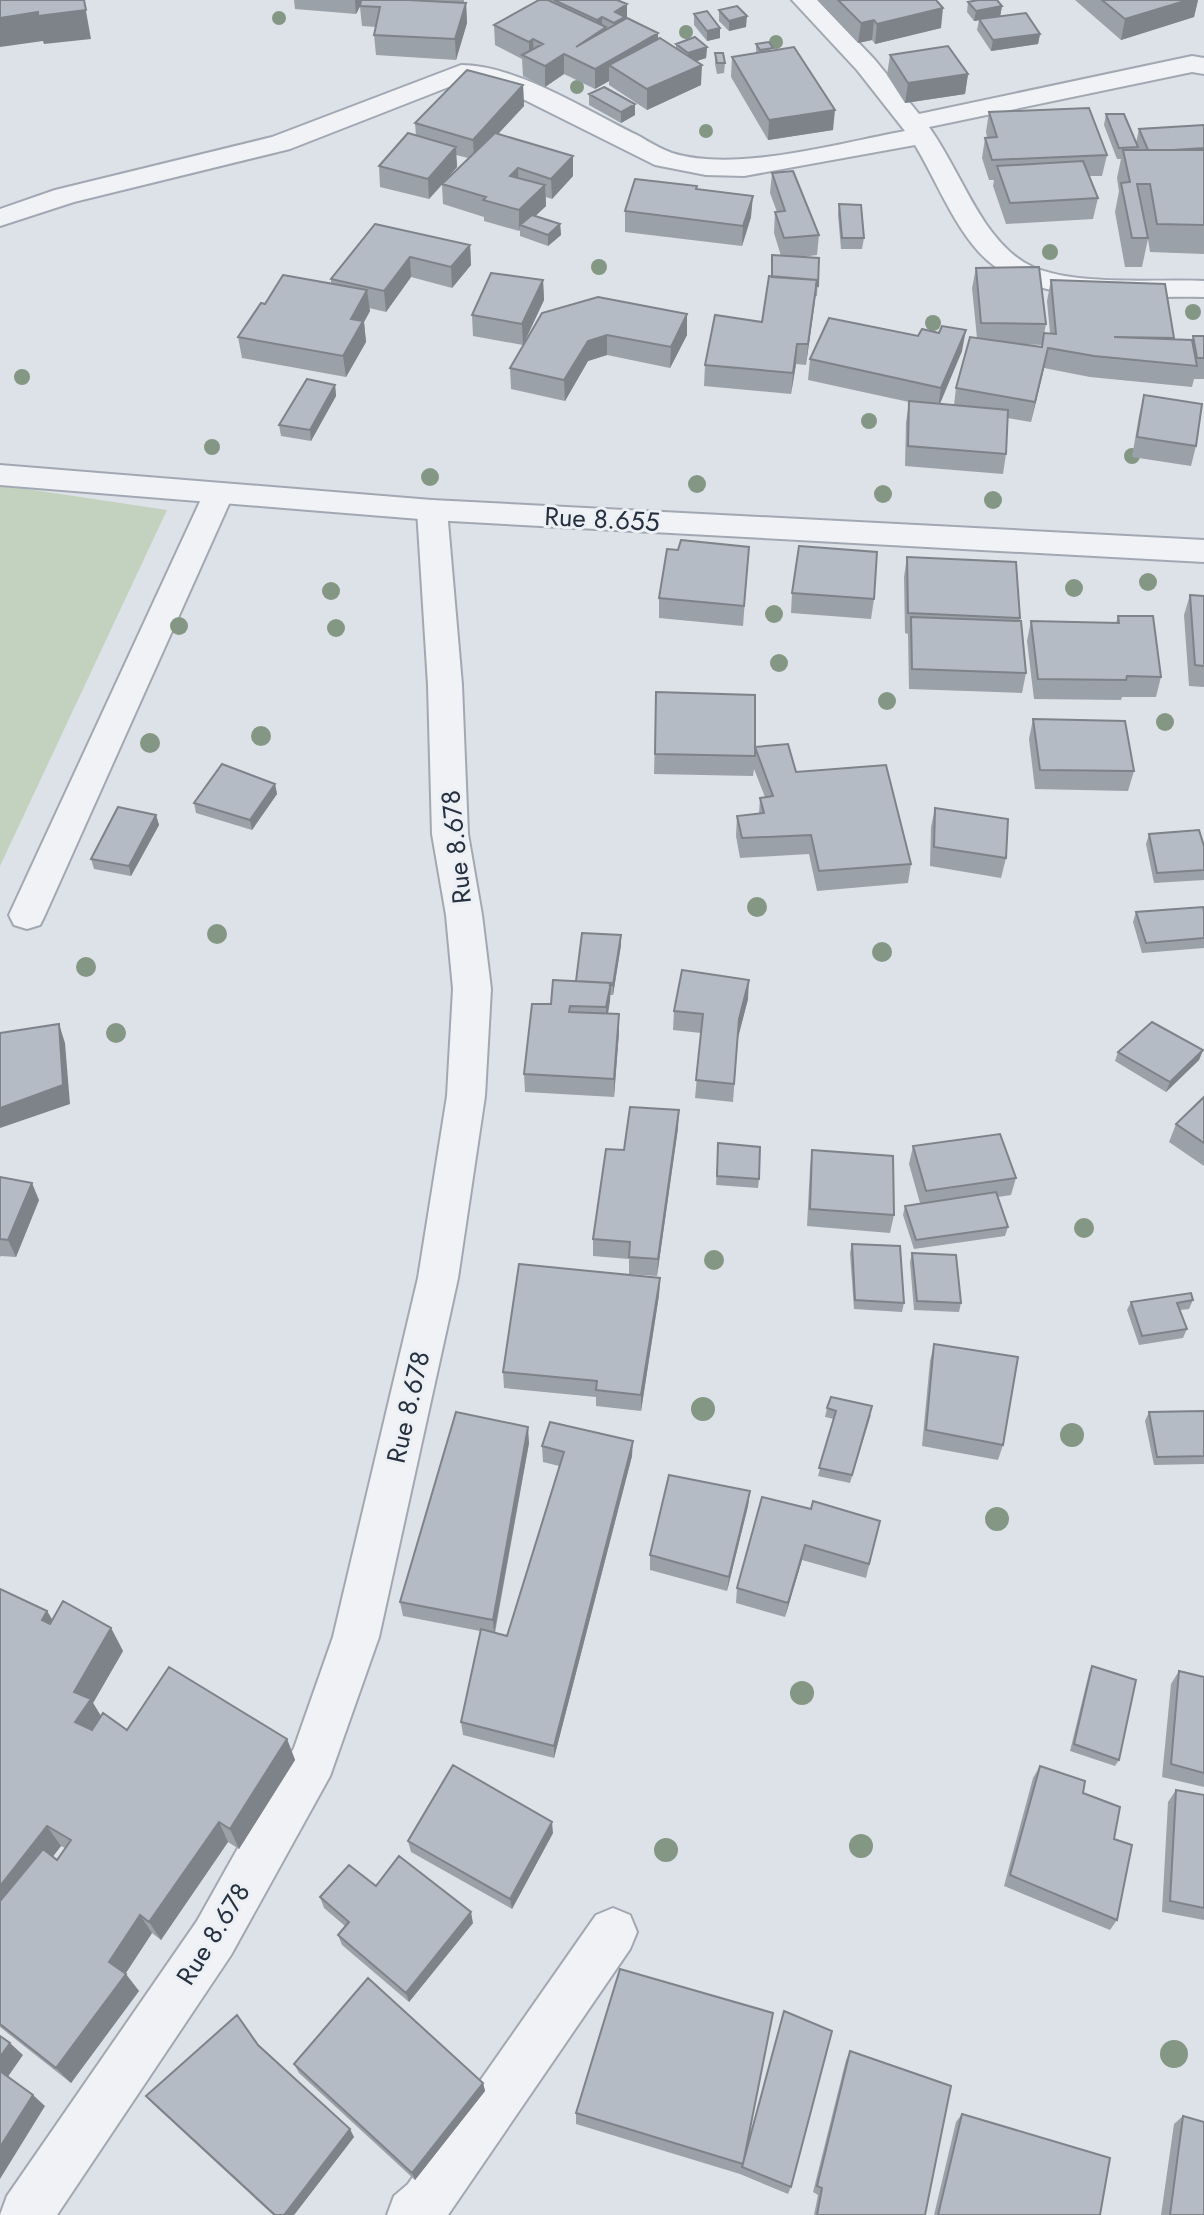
<svg xmlns="http://www.w3.org/2000/svg" width="1204" height="2215" viewBox="0 0 1204 2215" font-family="Jost,sans-serif">
<style>
.green{fill:#c3d2be}
.lines{fill:none;stroke-linecap:round;stroke-linejoin:round}
.minor-casing{stroke:#a2a8b2;stroke-width:4}
.tertiary-casing{stroke:#a2a8b2;stroke-width:4}
.minor{fill:#f0f2f6;fill-rule:evenodd}
.tertiary{fill:#f0f2f6;fill-rule:evenodd}
.tree{fill:#849784}
.wall{fill:#9ba1a9;fill-rule:evenodd}
.shaded-wall{fill:#7e838a}
.building{fill:#b4bbc5;stroke:#7e838a;stroke-width:2}
.labels{text-anchor:middle;dominant-baseline:central;stroke-width:6;stroke-linejoin:round;paint-order:stroke}
.street-label{font-size:26px;fill:#26303f;stroke:#ecf0f5}
</style>
<rect width="100%" height="100%" fill="#dde1e8"/>
<path class="green" d="M0,485L167,510L0,866Z"/>
<g class="lines">
<g class="minor-casing">
<path id="minor" d="M792,0H818L875,60L919,114L1192,56L1204,58V74L1192,72L929,127C951,158 965,193 986,224C998,241 1014,259 1033,267C1076,286 1157,279 1204,281V297C1134,295 1029,309 978,251C951,220 936,180 915,145L744,176L706,175L655,165L495,85L480,81H464L290,149L74,202L0,226V209L55,190L272,137L461,65C517,65 587,111 639,136C649,142 661,149 672,153C736,173 839,143 905,131L857,70Z
M218,485L229,488L233,495L45,915L40,925L27,929L14,925L9,915L203,495L207,488Z
M432,500L443,503L447,510L462,685L468,834L482,915L491,989L485,1096L458,1278L379,1637L330,1776L231,1955L57,2215H0L7,2196L197,1921L294,1748L333,1637L418,1278L447,1096L453,989L446,915L432,834L428,685L417,510L421,503Z
M613,1908L630,1915L637,1932L630,1949L448,2215H387L394,2196L408,2184L596,1915Z"/>
</g>
<g class="tertiary-casing">
<path id="tertiary" d="M0,465L432,500L1204,540V562L432,520L0,485Z"/>
</g>
<use href="#minor" class="minor"/>
<use href="#tertiary" class="tertiary"/>
</g>
<g class="tree">
<circle cx="279" cy="18" r="7"/>
<circle cx="686" cy="32" r="7"/>
<circle cx="776" cy="42" r="7"/>
<circle cx="577" cy="87" r="7"/>
<circle cx="706" cy="131" r="7"/>
<circle cx="1050" cy="252" r="8"/>
<circle cx="599" cy="267" r="8"/>
<circle cx="1193" cy="312" r="8"/>
<circle cx="933" cy="323" r="8"/>
<circle cx="22" cy="377" r="8"/>
<circle cx="869" cy="421" r="8"/>
<circle cx="212" cy="447" r="8"/>
<circle cx="1132" cy="456" r="8"/>
<circle cx="430" cy="477" r="9"/>
<circle cx="697" cy="484" r="9"/>
<circle cx="883" cy="494" r="9"/>
<circle cx="993" cy="500" r="9"/>
<circle cx="1148" cy="582" r="9"/>
<circle cx="1074" cy="588" r="9"/>
<circle cx="331" cy="591" r="9"/>
<circle cx="774" cy="614" r="9"/>
<circle cx="179" cy="626" r="9"/>
<circle cx="336" cy="628" r="9"/>
<circle cx="779" cy="663" r="9"/>
<circle cx="887" cy="701" r="9"/>
<circle cx="1165" cy="722" r="9"/>
<circle cx="261" cy="736" r="10"/>
<circle cx="150" cy="743" r="10"/>
<circle cx="757" cy="907" r="10"/>
<circle cx="217" cy="934" r="10"/>
<circle cx="882" cy="952" r="10"/>
<circle cx="86" cy="967" r="10"/>
<circle cx="116" cy="1033" r="10"/>
<circle cx="1084" cy="1228" r="10"/>
<circle cx="714" cy="1260" r="10"/>
<circle cx="703" cy="1409" r="12"/>
<circle cx="1072" cy="1435" r="12"/>
<circle cx="997" cy="1519" r="12"/>
<circle cx="802" cy="1693" r="12"/>
<circle cx="861" cy="1846" r="12"/>
<circle cx="666" cy="1850" r="12"/>
<circle cx="1174" cy="2054" r="14"/>
</g>
<path class="wall" d="M294,0H464V3H466L467,23L456,60L376,55L374,35L376,27L362,26L360,7L356,14L295,9Z
M539,0H619L627,4V18L658,33V39L676,49V44L707,47L706,58L696,61L701,85L647,110L609,85V81L595,89L564,74L545,87L523,76L522,59L495,45L494,25Z
M817,0H936L941,28L875,44L872,40L858,43Z
M1075,0H1198L1194,17L1121,40Z
M968,2L1002,6L1000,16L1040,34L1038,44L991,51L977,30L979,20L974,21L967,12Z
M719,10L746,27L729,31L719,21Z
M694,14L720,38L707,41L694,25Z
M756,44L772,50L833,130L768,140L731,77L732,57L756,53Z
M715,53L725,63L724,73L717,74L715,64Z
M890,55L968,74L965,94L905,103L887,75Z
M523,85L524,106L498,134L573,156V176L552,199L546,197V206L535,216L560,224L561,235L548,246L520,236V230L519,231L484,221V217L443,204L442,185L429,199L380,187L379,166L416,136L415,123ZM456,155L468,158L446,180L457,167Z
M589,94L635,115L621,123L589,105Z
M989,112L1107,155L1102,176H1089L1098,198L1093,219L1006,224L993,186L994,180H989L982,158L985,138L987,137L986,132Z
M1106,114L1136,143L1139,129L1204,125V254L1150,252L1148,239L1142,267H1125L1115,212L1119,191L1117,178L1121,159H1117L1104,125Z
M772,173L819,235L817,255L802,257L819,258L817,296H815L806,365L796,364L791,394L704,386L705,365L762,322L771,277L772,255L781,256L774,233L775,212H777L770,193Z
M697,189L751,217L742,246L625,232V211Z
M839,204L864,238L862,249H841L838,215Z
M375,224L470,245L471,265L452,288L411,277L386,312L369,308L370,311L364,322L366,342L346,377L242,358L238,337L265,304L331,284V279Z
M976,268L1046,324L1042,345L1021,344L1041,347L1050,333L1047,301L1051,280L1174,338L1173,340L1192,341L1193,336H1204V379H1194L1192,387L1090,377L1044,368L1031,422L1007,418L1006,454L1003,474L905,466L906,422L909,402L808,380L810,359L962,351L940,404L954,405L956,388L977,338L972,288Z
M543,280L544,300L523,345L473,336L472,315Z
M542,313L687,314V335L670,368L607,355L588,361L565,401L511,389L510,368Z
M335,385L336,396L311,441L281,436L279,425Z
M1144,395L1196,446L1191,466L1132,457L1139,416Z
M749,547L743,626L659,618V598L678,550Z
M907,557L1020,618L1026,673L1022,693L909,689L908,634L905,633L904,577Z
M792,593L874,599L871,619L791,613Z
M1190,595L1204,596V687L1189,686L1184,615Z
M1118,616L1161,677L1156,697H1122L1121,700L1034,699L1027,641L1031,621L1116,623Z
M656,692L755,747L796,772L911,864L908,883L817,891L809,854L740,858L736,836L737,816L759,814L760,798L765,797L754,769L753,776L654,774Z
M1033,719L1134,771L1128,791L1035,789L1029,739Z
M275,784L277,794L252,830L196,813L194,803Z
M935,808L1006,858L1001,878L930,866L931,827Z
M156,815L159,825L131,876L94,869L91,859Z
M1149,834L1204,846V880L1154,883L1146,844Z
M1204,911V948L1142,953L1133,922L1136,912Z
M621,945L613,995H610L608,1013L619,1014V1032L614,1097L525,1092L524,1074L551,1004Z
M748,999L738,1036L733,1102L695,1098L701,1033L673,1030L674,1011Z
M1203,1050L1199,1060L1166,1092L1115,1061L1118,1052Z
M1204,1097V1166L1169,1142L1176,1124Z
M678,1128L657,1276L629,1274V1259L593,1256V1239L624,1150Z
M718,1143L759,1179L758,1188L716,1185Z
M913,1146L1016,1178L1011,1195L998,1197L1008,1227L1005,1236L914,1249L903,1215L905,1206L920,1203L909,1164Z
M812,1150L894,1215L890,1233L807,1226L810,1168Z
M0,1177L39,1200L16,1257L1,1256L0,1257Z
M852,1244L904,1303L902,1312L854,1309L850,1253Z
M912,1253L961,1303L959,1312L914,1310L910,1262Z
M660,1278L659,1295L641,1411L596,1406V1397L504,1388L503,1372Z
M1193,1300L1189,1309L1180,1310L1187,1329L1183,1338L1139,1345L1127,1310L1131,1302Z
M934,1344L1003,1445L998,1460L922,1446L930,1361Z
M827,1408L871,1415L850,1483L818,1476L834,1419L825,1417Z
M1204,1411V1464L1154,1465L1145,1421L1149,1412Z
M529,1443L495,1633L507,1636L559,1466L543,1462L542,1446L632,1456L554,1758L463,1735L461,1722L480,1631L403,1616L400,1602Z
M750,1491L748,1506L727,1591L650,1570V1555Z
M811,1509L880,1521L866,1578L802,1560L785,1617L736,1603L737,1588Z
M0,1589L47,1611L52,1619L111,1628L123,1651L93,1703L101,1716L127,1730L287,1739L295,1760L239,1849L228,1842L161,1940L152,1933L125,1974L139,1991L71,2083L0,2027ZM61,1846L65,1848L57,1860L53,1856Z
M1092,1666L1119,1760L1115,1766L1070,1751L1089,1673Z
M1179,1671L1204,1677V1787L1162,1777L1171,1684Z
M1040,1766L1083,1793L1117,1920L1110,1930L1004,1886L1033,1778Z
M1176,1790L1204,1795V1920L1162,1912L1168,1802Z
M553,1833L512,1909L411,1852L408,1841Z
M376,1886L473,1923L409,2002L342,1945L338,1935L345,1926L324,1908L320,1897Z
M258,2045L354,2137L294,2215H273L153,2104L146,2096Z
M850,2051L925,2215H814L818,2195L813,2192L846,2060Z
M294,2064L483,2083L485,2091L415,2180L299,2073Z
M576,2113L744,2157L791,2187L788,2194L740,2174L576,2124Z
M962,2114L1100,2215H934L956,2122Z
M1183,2116L1204,2215H1161L1174,2124Z"/>
<path class="shaded-wall" d="M84,0L91,39L44,44L43,41L0,47V18Z
M355,0H363L356,14Z
M616,0H619V9L627,4V24L614,43Z
M1188,0H1198L1194,17L1121,40L1125,19Z
M466,3L467,23L456,60L455,39Z
M1002,6L1000,17L974,21L976,11Z
M943,8L941,28L875,44L877,24Z
M747,16L746,27L729,31V21Z
M602,17V29L606,27V47H576L597,33V20Z
M874,20L872,40L858,43L861,23Z
M720,28V38L707,41V31Z
M658,33V53L609,65V81L595,89V69Z
M1040,34L1038,44L991,51L993,40Z
M533,39L534,60L529,59V42Z
M707,47L706,58L688,64V53Z
M564,54V74L545,87V66Z
M702,65L701,85L647,110V89Z
M968,74L965,94L905,103L908,83Z
M523,85L524,106L474,160L473,140Z
M635,104V115L621,123V112Z
M835,110L833,130L768,140L769,120Z
M456,147L457,167L429,199L428,179Z
M573,156V176L552,199L551,179Z
M518,168L519,189L510,176Z
M545,185L546,206L524,227L520,225L519,231V210Z
M753,196L751,217L742,246L743,226Z
M560,224L561,235L548,246V235Z
M470,245L471,265L452,288L451,267Z
M410,257L411,277L386,312L384,291Z
M543,280L544,300L523,345L522,324Z
M817,280L815,301L806,365L808,344Z
M367,290L370,311L364,322L366,342L346,377L343,356L351,319Z
M687,314V335L670,368L671,347Z
M966,330L962,351L938,408L941,388Z
M607,335V355L588,361L565,401L564,380L588,341Z
M797,344L796,364L791,394L793,373Z
M1048,348L1044,368L1031,422L1035,402Z
M335,385L336,396L311,441L310,430Z
M275,784L277,794L252,830L250,820Z
M156,815L159,825L131,876L129,866Z
M621,935V945L613,995V985Z
M749,980L748,999L738,1038L739,1019Z
M611,983L610,1001L606,1026V1007Z
M619,1014V1032L614,1097V1079Z
M59,1024L65,1043L70,1104L0,1128V1108Z
M1203,1050L1199,1060L1166,1092L1170,1082Z
M679,1110L678,1128L657,1276L658,1259Z
M32,1183L39,1200L16,1257L8,1240Z
M660,1278L659,1295L641,1411V1395Z
M528,1427L529,1443L494,1634L493,1620Z
M633,1441L632,1456L554,1758V1746Z
M750,1491L748,1506L727,1591L729,1577Z
M805,1545L802,1560L785,1617L788,1603Z
M47,1611L61,1635L42,1620Z
M111,1628L123,1651L93,1703L104,1721L88,1744L75,1722L74,1692Z
M287,1739L295,1760L239,1849L230,1829Z
M219,1822L228,1842L161,1940L149,1922Z
M552,1822L553,1833L512,1909L510,1899Z
M47,1826L61,1846L0,1926V1886Z
M471,1912L473,1923L409,2002L406,1993Z
M140,1915L152,1933L122,1979L109,1962Z
M126,1974L139,1991L71,2083L56,2068Z
M10,2043L23,2055L7,2078L0,2071V2057Z
M483,2083L485,2091L415,2180L412,2173Z
M33,2095L45,2106L0,2179V2147Z
M350,2129L354,2137L294,2215H284Z"/>
<path class="building" d="M0,0H84L86,10L38,16V12L0,18Z
M361,0H408L466,3L455,39L374,35L380,7L360,6Z
M539,0H548L606,27L576,47L627,18L658,33L595,69L564,54L545,66L522,55L543,44L533,39L529,42L494,25Z
M554,0H617L627,4L615,12L625,17L614,23L602,17L597,20Z
M838,0H936L943,8L877,24L874,20L861,23Z
M978,0H997L1002,6L976,11L968,2Z
M1102,0H1188L1125,19Z
M737,6L747,16L729,21L719,10Z
M707,11L720,28L707,31L694,14Z
M1026,13L1040,34L993,40L979,19Z
M695,37L707,47L688,53L676,44Z
M660,38L702,65L647,89L609,65Z
M769,42L773,48L760,50L756,44Z
M948,46L968,74L908,83L890,55Z
M794,47L835,110L769,120L732,57Z
M715,53H723L725,63H717Z
M467,70L523,85L473,140L415,123Z
M604,87L635,104L621,112L589,94Z
M1089,108L1107,155L992,160L985,138L997,137L989,112Z
M1106,114H1124L1138,147L1119,148Z
M1204,125V148L1173,150H1148L1139,129Z
M408,133L456,147L428,179L379,166Z
M495,133L573,156L551,179L518,168L510,176L545,185L519,210L483,200L486,197L442,184Z
M1123,150H1204V225L1157,224L1150,184H1137L1148,238H1132L1121,183L1130,182Z
M1083,161L1098,198L1010,203L997,166Z
M793,171L819,235L784,238L775,212L785,211L772,173Z
M635,179L697,186L696,189L753,196L743,226L625,211Z
M839,204L861,205L864,238H842Z
M532,215L560,224L548,235L520,225Z
M375,224L470,245L451,267L410,257L384,291L331,279Z
M772,255L819,258L818,286L816,285L817,280L772,277Z
M1039,267L1046,324L981,323L976,268Z
M491,273L543,280L522,324L472,315Z
M283,275L367,290L351,319L363,321L343,356L238,337L261,303L265,304Z
M769,276L817,280L808,344H797L793,373L705,365L715,315L762,322Z
M1051,280L1165,284L1174,338L1114,337L1192,340L1197,366L1094,356L1048,348L1035,402L956,388L970,337L1042,347L1044,333L1056,334Z
M598,297L687,314L671,347L607,335L588,341L564,380L510,368L542,313Z
M829,318L918,336L922,329L939,333L942,326L966,330L941,388L810,359Z
M1193,336H1204V358H1197Z
M307,379L335,385L310,430L279,425Z
M1144,395L1202,404L1196,446L1137,437Z
M909,401L1008,410L1006,454L908,446Z
M681,540L749,547L744,606L659,598L667,549L678,550Z
M799,546L877,552L874,599L792,593Z
M907,557L1016,562L1020,618L908,613Z
M1190,595L1204,596V666L1195,665Z
M1118,616H1153L1161,677L1127,676L1126,680L1038,679L1031,621L1119,623Z
M911,617L1021,621L1026,673L912,669Z
M656,692L755,695V747L788,744L796,772L886,765L911,864L819,871L811,835L742,838L737,816L764,813L760,798L773,796L755,747V756L655,754Z
M1033,719L1125,721L1134,771L1040,770Z
M222,764L275,784L250,820L194,803Z
M118,807L156,815L129,866L91,859Z
M935,808L1008,819L1006,858L934,847Z
M1199,830L1204,846V870L1157,873L1149,834Z
M1203,907L1204,911V938L1146,943L1136,912Z
M582,933L621,935L613,985H610L611,983L576,981Z
M682,970L749,980L739,1019L734,1084L696,1080L703,1014L674,1011Z
M553,980L611,983L606,1007L570,1006L569,1012L619,1014L614,1079L524,1074L532,1004H551Z
M1152,1022L1203,1050L1170,1082L1118,1052Z
M59,1024L63,1085L0,1108V1033Z
M1204,1097V1143L1176,1124Z
M630,1107L679,1110L658,1259L629,1257L630,1242L593,1239L606,1149L624,1150Z
M1000,1134L1016,1178L926,1191L913,1146Z
M718,1143L760,1147L759,1179L717,1176Z
M812,1150L893,1156L894,1215L810,1209Z
M0,1177L32,1183L8,1240L0,1239Z
M996,1192L1008,1227L916,1240L905,1206Z
M852,1244L900,1246L904,1303L855,1300Z
M912,1253L956,1255L961,1303L917,1301Z
M519,1264L660,1278L641,1395L596,1390L597,1381L503,1372Z
M1191,1293L1193,1300L1177,1303L1187,1329L1142,1336L1131,1302Z
M934,1344L1018,1357L1003,1445L926,1430Z
M831,1397L872,1406L852,1475L819,1468L836,1411L827,1408Z
M1204,1411V1456L1157,1457L1149,1412Z
M456,1412L528,1427L493,1620L400,1602Z
M550,1422L633,1441L554,1746L461,1722L481,1629L507,1636L564,1452L542,1446Z
M669,1475L750,1491L729,1577L650,1555Z
M762,1497L811,1509L813,1501L880,1521L869,1564L805,1545L788,1603L737,1588Z
M0,1589L47,1611L42,1620L50,1624L63,1601L111,1628L74,1692L91,1699L75,1722L92,1730L103,1713L127,1730L169,1667L287,1739L230,1829L219,1822L149,1922L140,1915L109,1962L126,1974L56,2068L0,2024V1901L43,1849L57,1860L71,1840L47,1826L0,1886Z
M1092,1666L1136,1680L1119,1760L1074,1744Z
M1179,1671L1204,1677V1773L1171,1764Z
M453,1765L552,1822L510,1899L408,1841Z
M1040,1766L1085,1781L1083,1793L1120,1807L1114,1839L1132,1845L1117,1920L1010,1875Z
M1176,1790L1204,1795V1908L1170,1901Z
M399,1856L471,1912L406,1993L338,1935L349,1922L320,1897L349,1865L376,1886Z
M620,1969L773,2013L743,2164L576,2113Z
M368,1978L483,2083L412,2173L294,2064Z
M784,2011L832,2031L791,2187L742,2167Z
M237,2015L258,2045L350,2129L284,2215H275L146,2096Z
M0,2036L10,2043L0,2057Z
M850,2051L951,2086L925,2215H817L822,2188L817,2186Z
M0,2071L33,2095L0,2147Z
M962,2114L1110,2158L1100,2215H938Z
M1183,2116L1204,2122V2215H1170Z"/>
<g class="labels">
<g class="street-label">
<text transform="translate(602 519) rotate(3)">Rue 8.655</text>
<text transform="translate(456 847) rotate(-96)">Rue 8.678</text>
<text transform="translate(408 1407) rotate(-77)">Rue 8.678</text>
<text transform="translate(213 1934) rotate(-58)">Rue 8.678</text>
</g>
</g>
</svg>
